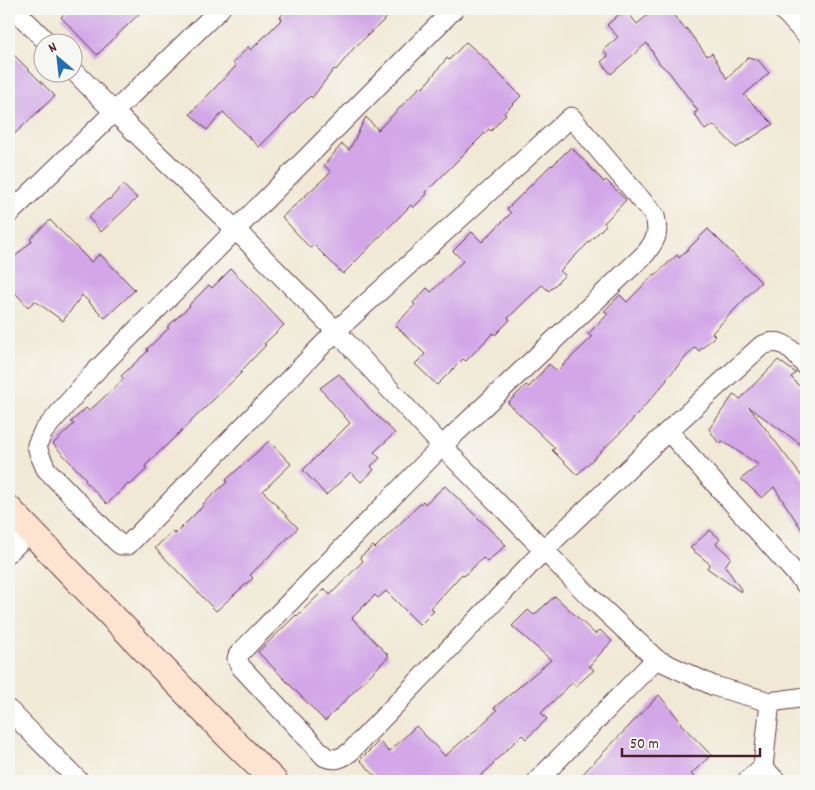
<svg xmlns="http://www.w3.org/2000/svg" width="815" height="790" viewBox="0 0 815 790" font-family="Dekko,sans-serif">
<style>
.building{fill:#d2a6e7}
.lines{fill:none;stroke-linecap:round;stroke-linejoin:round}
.street-casing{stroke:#633d44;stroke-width:21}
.secondary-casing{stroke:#633d44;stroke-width:28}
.street{stroke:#fff;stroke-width:19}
.secondary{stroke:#fde4d1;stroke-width:26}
</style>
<rect width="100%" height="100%" fill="#f6f6f2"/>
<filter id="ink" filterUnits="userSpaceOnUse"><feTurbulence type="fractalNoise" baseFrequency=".02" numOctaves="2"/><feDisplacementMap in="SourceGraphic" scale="10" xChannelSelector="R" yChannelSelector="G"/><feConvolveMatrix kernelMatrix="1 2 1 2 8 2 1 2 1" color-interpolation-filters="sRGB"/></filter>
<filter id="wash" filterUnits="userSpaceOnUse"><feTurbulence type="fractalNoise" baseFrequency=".0096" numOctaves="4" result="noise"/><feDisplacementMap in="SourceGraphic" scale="20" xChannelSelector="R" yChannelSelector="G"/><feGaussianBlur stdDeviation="1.12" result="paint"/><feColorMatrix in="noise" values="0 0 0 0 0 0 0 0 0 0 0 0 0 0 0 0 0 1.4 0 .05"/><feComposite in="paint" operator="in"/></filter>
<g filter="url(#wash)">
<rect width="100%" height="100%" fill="#f1e9d5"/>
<g id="blocks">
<path class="building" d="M70,9H144L97,55L61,17Z
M288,9H396L354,48L336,70L334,69L312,98L310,96L259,147L223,112L207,130L190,114L236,66L233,63L248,47L251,50L282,19L280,17Z
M625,9L637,24L655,9H668L685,29L686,28L707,56L712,53L727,79L748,57L758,60L769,73L744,95L773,124L736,148L714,125L705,130L694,113L698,111L669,72L659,63L647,43L611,74L601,62L608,56L603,50L618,37L607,25Z
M466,42L490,63L489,64L521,96L504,113L506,114L491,131L489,129L426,192L427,194L413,208L411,205L343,274L314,245L310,248L282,217L331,172L324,165L342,144L349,150L366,117L378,130L421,86L423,88L447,58L449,60Z
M9,50L55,96L9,139Z
M571,147L604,182L606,180L626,200L604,223L606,225L560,271L565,275L549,291L542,285L508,318L510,320L495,335L493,333L466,361L463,359L437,385L415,364L425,354L395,325L415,305L413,303L427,288L431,292L463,261L453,251L472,232L482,242L511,213L507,209L551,165L552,166Z
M123,185L137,198L101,232L88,217L108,199L109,200Z
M50,220L91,262L100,254L135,290L105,318L82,295L63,321L35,301L28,307L9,286V262L32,241L30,239Z
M708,229L761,282L712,333L715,336L699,351L695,347L666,379L667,380L628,425L577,475L552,450L555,448L508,403L526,385L529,387L549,364L557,371L592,337L588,334L608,314L604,311L620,295L627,302L654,274L655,275L677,255L679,258Z
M231,269L284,325L264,344L266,345L241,371L242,372L145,466L147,469L130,485L128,484L107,504L85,481L86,479L53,444L74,424L71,422L86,408L89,411L124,379L121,376L148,351L147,349L169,328L167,327L190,306L189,305L209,285L212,288Z
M778,360L796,373L791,377L806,394V448L749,407L806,482V536L774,487L762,498L741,479L759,465L722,441L719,444L709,429L734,394L740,399Z
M339,374L370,409L395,433L374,452L380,458L371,466L374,470L361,482L351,472L326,495L303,470L350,423L320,388Z
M269,441L291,464L263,491L298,528L250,575L253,578L216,611L155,548L173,531L175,534L204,505L203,504L227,482L226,480Z
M445,486L506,545L487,562L483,558L464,576L462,574L431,608L434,611L420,625L386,591L378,598L375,595L352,618L389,656L325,721L258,652L296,615L297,616L325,589L330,595L363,561L360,557L373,546L375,548L423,501L425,504Z
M710,530L720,539L716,544L731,557L725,566L742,591L741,592L707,568L710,564L690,548Z
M555,596L595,634L600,630L612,641L589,666L594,670L576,686L572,683L541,713L547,719L526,739L522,735L493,763L494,764L475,781H380L360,760L379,741L389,752L416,726L445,756L468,736L469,737L497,710L494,708L551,660L512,626L528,610L534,615Z
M659,695L681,722L680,723L711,755L691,774L698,781H576Z"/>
</g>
</g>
<g filter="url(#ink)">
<use href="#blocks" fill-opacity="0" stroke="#633d44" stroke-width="1"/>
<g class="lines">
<g class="street-casing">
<path id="street" d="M14,9L47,42
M454,9L90,377L43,432L37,445L39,453L46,469L116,541L121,545H128L336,331L571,117L655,216C659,234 657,238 646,253L442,446L238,655L237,659L241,667L325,757C335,761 342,758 350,752L545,549L668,431L761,346C783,335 792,351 806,366
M782,9L806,35
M72,69L114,112L235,229L336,331L442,446L590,597L656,659L714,686L770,702L806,697
M9,214L220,9
M668,431L806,585
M9,552L31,531
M9,710L79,781
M763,767L776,781
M537,781L656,659
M747,781L763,767L770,702"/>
</g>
<g class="secondary-casing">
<path id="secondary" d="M9,509L228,736L274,781"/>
</g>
<use href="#street" class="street"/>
<use href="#secondary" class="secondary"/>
</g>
</g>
<rect width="815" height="790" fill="none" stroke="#f6f6f2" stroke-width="30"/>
<g transform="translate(58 58) rotate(332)"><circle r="24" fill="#f6f6f2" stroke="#b1a0a2"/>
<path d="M0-4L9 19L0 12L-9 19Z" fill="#1f6fb2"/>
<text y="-8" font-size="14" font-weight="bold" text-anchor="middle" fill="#4a1f2b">N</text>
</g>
<path d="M622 748v8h138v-8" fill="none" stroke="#4a1f2b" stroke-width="2.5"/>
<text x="630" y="748" font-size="15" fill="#4a1f2b" stroke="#f6f6f2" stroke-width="4" paint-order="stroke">50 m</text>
</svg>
